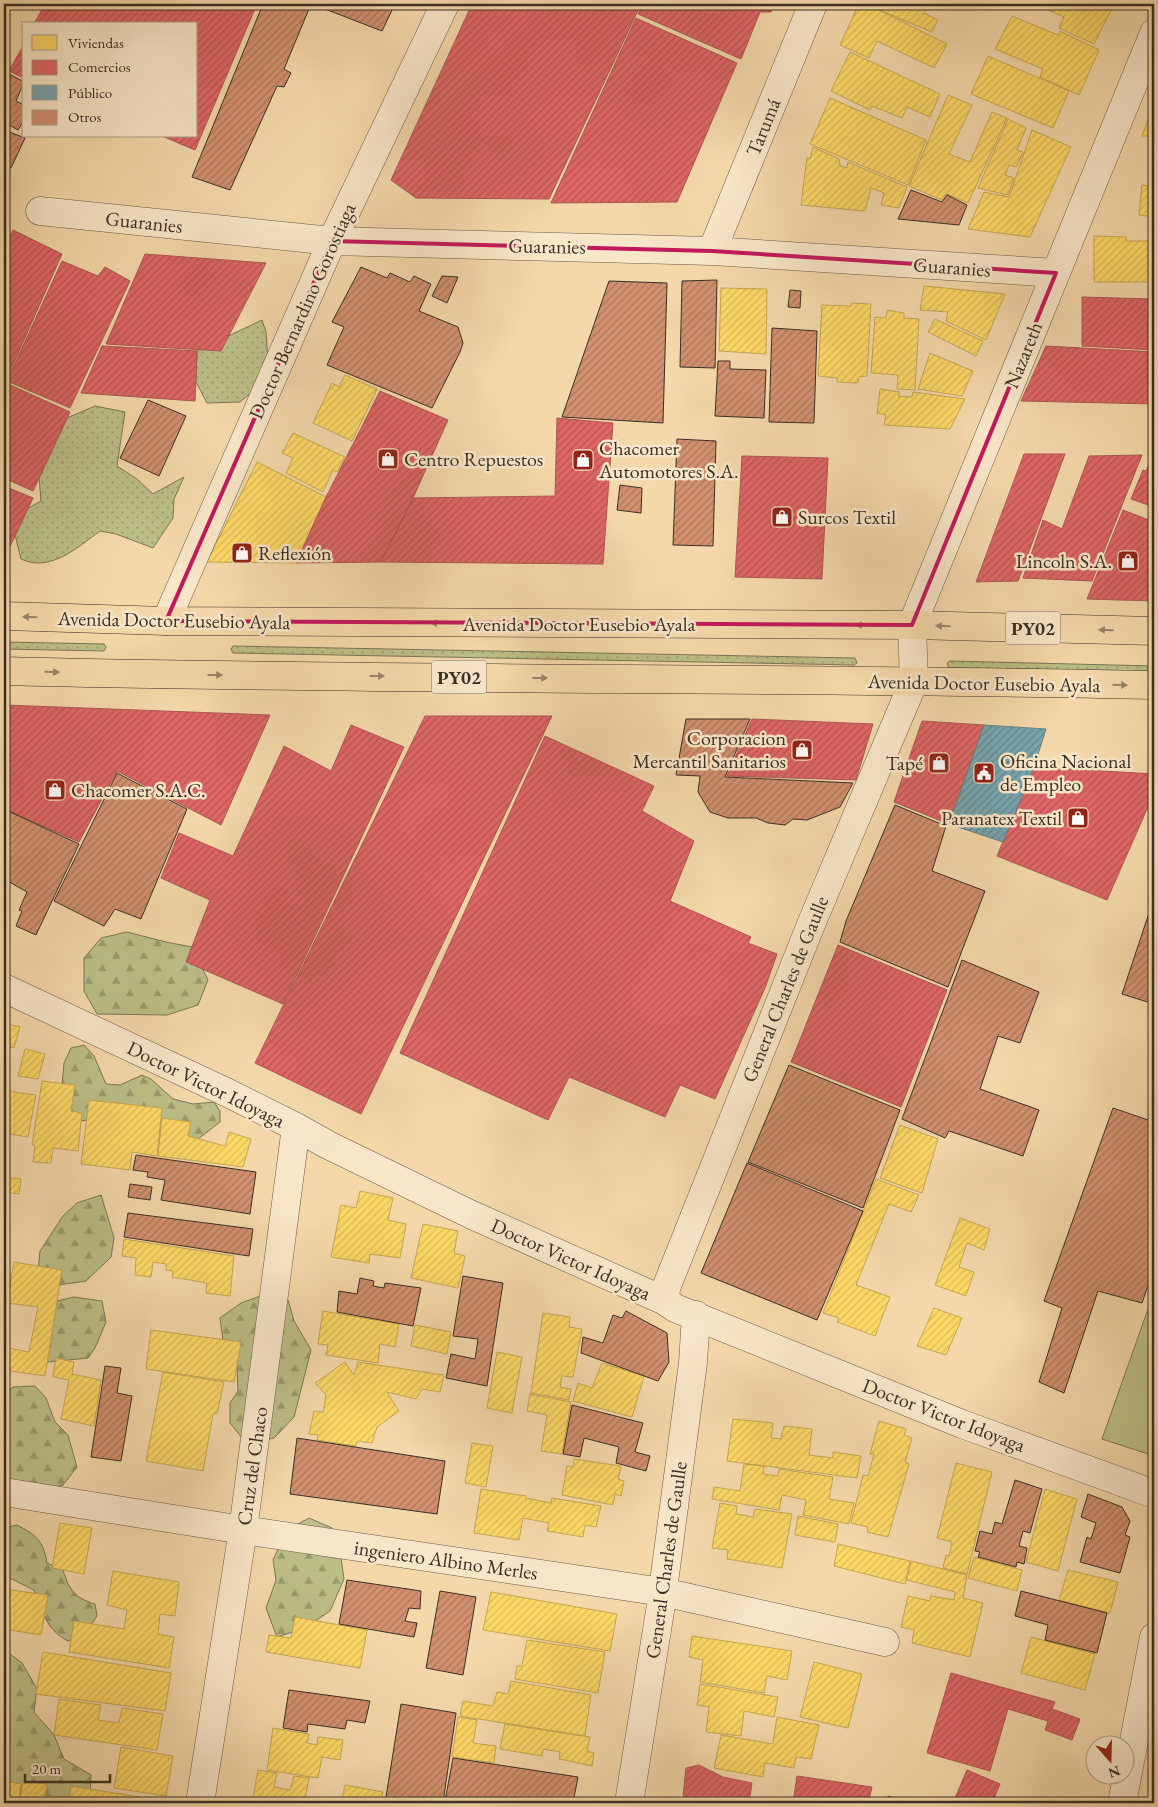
<svg xmlns="http://www.w3.org/2000/svg" width="1158" height="1807" viewBox="0 0 1158 1807" font-family="'EB Garamond',serif">
<style>
.grass{fill:url(#grass-dots);stroke:#7b7656}
.forest{fill:url(#forest-firs);stroke:#7b7656}
.pitch{fill:#bcbe87;stroke:#7b7656}
.homes{fill:url(#homes-hatch);stroke:#c4a652}
.shops{fill:url(#shops-hatch);stroke:#ae5652}
.public{fill:url(#public-hatch);stroke:#648286}
.building{fill:url(#building-hatch);stroke:#3a2f25}
.lines{fill:none;stroke-linecap:round;stroke-linejoin:round}
.minor-casing{stroke:#685946;stroke-width:29}
.highway-casing{stroke:#3a2f25;stroke-width:29}
.minor{stroke:#f8e6c8;stroke-width:28}
.highway{stroke:#f4d8aa;stroke-width:28}
.oneway{fill:#978468}
.marked{fill:none;stroke:#c2185b;stroke-width:4;stroke-linejoin:round}
.labels{text-anchor:middle;dominant-baseline:central;stroke-width:5;stroke-linejoin:round;paint-order:stroke}
.shield{fill:#f8e6c8;stroke:#736656;stroke-width:1}
.shield-label{font-size:19px;font-weight:bold;fill:#3a2f25}
.street-label{font-size:20px;fill:#3a2f25;stroke:#f8e6c8}
.poi-label{font-size:20px;fill:#3a2f25;stroke:#f8e6c8;text-anchor:start}
</style>
<defs>
<pattern id="grass-dots" width="8" height="8" patternUnits="userSpaceOnUse" patternTransform="scale(1.25)"><rect width="8" height="8" fill="#bcbe87"/><path d="M2 2h.1M6 6h.1" fill="none" stroke="#9a9b6e" stroke-width="1.8" stroke-linecap="round"/></pattern>
<pattern id="forest-firs" width="22" height="20" patternUnits="userSpaceOnUse" patternTransform="scale(1.25)"><rect width="22" height="20" fill="#bcbe87"/><path d="M5 1l3.5 6h-7zM16 11l3.5 6h-7z" fill="#9a9b6e"/></pattern>
<pattern id="homes-hatch" width="6" height="6" patternUnits="userSpaceOnUse" patternTransform="scale(1.25)"><rect width="6" height="6" fill="#ffd966"/><path d="M-1 1l2-2M0 6l6-6M5 7l2-2" fill="none" stroke="#dbbb58"/></pattern>
<pattern id="shops-hatch" width="6" height="6" patternUnits="userSpaceOnUse" patternTransform="scale(1.25)"><rect width="6" height="6" fill="#e06666"/><path d="M-1 1l2-2M0 6l6-6M5 7l2-2" fill="none" stroke="#b75454"/></pattern>
<pattern id="public-hatch" width="6" height="6" patternUnits="userSpaceOnUse" patternTransform="scale(1.25)"><rect width="6" height="6" fill="#76a5af"/><path d="M-1 1l2-2M0 6l6-6M5 7l2-2" fill="none" stroke="#62878e"/></pattern>
<pattern id="building-hatch" width="6" height="6" patternUnits="userSpaceOnUse" patternTransform="scale(1.25)"><rect width="6" height="6" fill="#d2906e"/><path d="M-1 1l2-2M0 6l6-6M5 7l2-2" fill="none" stroke="#ab765a"/></pattern>
</defs>
<rect width="100%" height="100%" fill="#f4d8aa"/>
<filter id="stains"><feTurbulence type="fractalNoise" baseFrequency=".004" numOctaves="4"/><feColorMatrix values="0 0 0 0 .2 0 0 0 0 .09 0 0 0 0 .02 0 0 0 .5 -.17"/></filter>
<radialGradient id="worn" r=".72"><stop offset=".6" stop-color="#630" stop-opacity="0"/><stop offset="1" stop-color="#630" stop-opacity=".3"/></radialGradient>
<path class="grass" d="M262,320L266,332L268,362L263,383L240,402L207,403L196,382L197,351Z
M95,406L125,412L117,466L137,479L153,494L184,477L174,499L173,518L153,548L116,534L100,531C78,547 50,573 21,559L15,535L18,514L41,501L39,477L67,418Z
M4,642L104,644L106,647L104,651L4,649Z
M233,646L855,658L857,663L854,665L233,653L231,649Z
M950,661L1154,666V672L949,668L947,663Z"/>
<path class="forest" d="M127,932L166,942L192,947L208,980L198,1005L167,1015L97,1014L84,991V958L101,938Z
M84,1045L94,1056L106,1084L120,1085L142,1075L151,1079L173,1099L193,1104L214,1102L220,1111V1122L198,1139L173,1145L105,1117L81,1121L61,1095L64,1063L71,1048Z
M101,1195L114,1238L111,1257L86,1281L59,1285L38,1274L40,1251L63,1216L77,1203Z
M266,1294L288,1300L294,1321L311,1350L294,1417L274,1438L247,1444L230,1423V1403L238,1391L237,1366L223,1340L220,1318L241,1303Z
M74,1297L102,1301L106,1322L95,1348L88,1358L48,1362L39,1338L41,1320L57,1301Z
M35,1386L46,1398L55,1422L68,1435L77,1467L63,1485L23,1496L4,1479V1397L13,1387Z
M309,1518L332,1528L341,1558L344,1579L330,1611L305,1628L277,1637L266,1608L276,1580L273,1560L287,1530Z
M17,1525C36,1535 43,1540 47,1563L63,1570C69,1590 75,1598 95,1604L97,1616L86,1632L68,1641C44,1628 44,1612 34,1590L12,1579H4V1528Z
M10,1654L22,1663L37,1689L34,1712L54,1735L64,1759L91,1775L90,1795L83,1803H30L4,1780V1655Z"/>
<path class="pitch" d="M1154,1292V1456L1102,1439Z"/>
<path class="homes" d="M859,4H867L947,44L934,68L877,41L869,58L840,45Z
M874,4H928L924,13L938,20L932,32L872,7Z
M1035,4H1114L1094,44L1059,28L1064,17Z
M1012,16L1058,35L1060,31L1099,50L1079,95L1040,77L1043,69L995,49Z
M850,52L940,94L930,117L907,107L902,118L872,106L870,110L831,91Z
M988,56L1069,91L1053,128L971,94Z
M948,95L972,105L949,154L970,162L992,112L1007,118L968,203L947,194L942,200L909,186Z
M830,98L926,140L908,185L810,144Z
M1154,104V136H1142Z
M1008,119L1026,128L1017,150L1023,152L1016,167L1009,165L1005,175L1014,178L1008,195L978,188Z
M1032,130L1071,147L1030,237L968,229L984,192L1009,197Z
M813,147L839,159L840,166L847,168L848,162L907,187L899,208L881,205L884,193L871,188L865,211L801,205L807,157L810,159Z
M1142,185L1154,187V217L1139,215Z
M1094,236L1126,237V241H1154V270H1150L1149,282H1094Z
M924,286L1005,294L986,340L946,321L948,312L920,310Z
M721,288L767,289L766,354L719,351Z
M852,303L871,304L867,376L859,377L858,383L837,382V378L818,376L822,305L851,306Z
M887,310L904,313V318L919,319L915,390L897,389L898,375L871,373L875,317L886,318Z
M935,319L983,341L976,356L928,332Z
M930,353L973,371L962,396L918,389Z
M345,375L377,389L352,441L313,423L332,383L339,387Z
M880,389L900,392L898,396L912,397L913,392L965,399L950,429L884,425L886,415L877,413Z
M293,433L345,457L337,472L333,470L323,492L286,473L293,458L282,453Z
M257,462L326,497L296,563L207,562Z
M4,1023L20,1027L14,1048L4,1046Z
M25,1049L45,1054L38,1079L18,1076Z
M42,1081L75,1085L71,1111L82,1113L78,1151L53,1148L51,1163L33,1162L35,1145H32Z
M7,1091L36,1095L28,1137L4,1133V1104Z
M89,1100L162,1108L157,1156L132,1152L130,1170L81,1164Z
M162,1118L191,1122L188,1136L225,1146L229,1132L251,1139L243,1167L158,1156Z
M900,1125L938,1139L922,1193L880,1178Z
M4,1177L21,1179L19,1194L4,1192Z
M876,1179L919,1195L911,1212L889,1204L856,1285L890,1297L875,1336L837,1322L839,1318L823,1313Z
M360,1191L393,1198L388,1220L406,1224L400,1258L370,1254L369,1263L331,1257L341,1205L356,1208Z
M960,1218L990,1229L984,1250L967,1243L959,1267L974,1272L966,1296L935,1285Z
M423,1224L458,1231L454,1253L465,1256L458,1288L411,1278Z
M124,1239L234,1256L230,1296L206,1293L207,1283L172,1277L173,1271L166,1270V1264L153,1262L151,1277L135,1275L136,1258L122,1256Z
M14,1262L62,1270L45,1376L4,1370V1347L29,1352L38,1307L7,1303Z
M934,1308L962,1318L946,1355L917,1346Z
M323,1311L399,1324L395,1347L380,1344L378,1363L326,1355L328,1345L318,1344Z
M543,1313L570,1317L569,1327L582,1329L573,1377L562,1376L560,1387L571,1389L569,1400L531,1393Z
M415,1325L451,1332L447,1354L411,1346Z
M151,1330L241,1342L234,1382L146,1369Z
M497,1352L522,1357L512,1413L487,1408Z
M56,1358L74,1362L72,1374L101,1380L94,1426L61,1419L69,1380L53,1377Z
M345,1362L354,1375L358,1362L444,1375L440,1392L422,1389L416,1399L387,1392L399,1411L377,1427L372,1443L357,1441L356,1446L317,1440L318,1435L309,1434L314,1411L323,1412L326,1395L315,1383Z
M602,1363L644,1376L632,1417L573,1401L578,1383L592,1388Z
M163,1372L224,1382L217,1413L213,1414L203,1471L146,1461Z
M530,1394L571,1402L562,1454L541,1451L547,1415L527,1411Z
M733,1419L773,1423L771,1438L781,1439L784,1426L812,1429L809,1455L833,1458V1452L861,1456L857,1478L727,1461Z
M879,1421L906,1429L904,1435L912,1438L905,1462L909,1464L888,1537L867,1532L868,1527L851,1523L863,1475L868,1476L874,1454H870Z
M472,1443L493,1446L486,1487L465,1483Z
M574,1459L621,1466L618,1479L624,1481L621,1496L615,1494L613,1505L562,1495L567,1466L573,1467Z
M956,1463L992,1472L967,1574L943,1568L946,1555L949,1556L952,1542L937,1538Z
M744,1464L764,1466L763,1474L778,1476L779,1469L833,1477L829,1499L854,1503L849,1524L803,1515L806,1500L782,1495L779,1510L712,1499L714,1487L740,1491Z
M481,1489L526,1496V1498L551,1503L552,1498L601,1506L596,1527L585,1525L583,1537L547,1531L549,1523L523,1518L519,1540L474,1533Z
M1045,1489L1077,1499L1058,1571L1026,1562Z
M720,1503L737,1506L736,1514L753,1517L755,1509L792,1514L782,1568L727,1559L728,1550L712,1548Z
M798,1516L838,1524L835,1542L795,1535Z
M60,1523L92,1528L84,1574L52,1568Z
M838,1544L910,1561L905,1584L834,1566Z
M974,1557L1022,1570L1017,1591L968,1578Z
M911,1561L967,1575L963,1598L983,1603L970,1657L912,1643L914,1630L901,1627L908,1596L930,1601L931,1596L954,1600L955,1592L907,1580Z
M1068,1570L1118,1582L1110,1613L1059,1600Z
M113,1571L179,1582L175,1616L160,1614L158,1634L174,1637L169,1668L69,1652L74,1621L124,1629L127,1610L107,1605Z
M4,1589L48,1595L41,1635L4,1629Z
M491,1592L617,1614L610,1651L483,1630Z
M295,1617L367,1630L360,1668L266,1652L269,1635L291,1638Z
M692,1636L792,1651L787,1680L767,1676L764,1693L700,1682L703,1660L689,1657Z
M1031,1637L1095,1654L1085,1690L1021,1673Z
M527,1640L605,1652L598,1693L515,1679L517,1666H522Z
M43,1652L171,1673L165,1711L36,1694Z
M814,1662L862,1674L848,1728L800,1717Z
M511,1681L591,1695L585,1736L460,1716L463,1701L493,1706L497,1692L508,1694Z
M700,1684L778,1697L774,1717L744,1711L741,1736L706,1732L709,1707L697,1705Z
M59,1699L101,1705L98,1720L119,1723L122,1708L163,1714L157,1750L54,1735Z
M458,1717L477,1720L473,1743L496,1746L494,1763L452,1757Z
M777,1717L819,1725L811,1759L796,1757L794,1768L765,1763L763,1777L714,1768L721,1735L773,1744Z
M505,1724L590,1737L587,1751L594,1753L592,1766L559,1759L560,1752L543,1749L542,1756L500,1749Z
M273,1728L309,1734L307,1743L317,1745L318,1737L343,1740L340,1760L322,1757L318,1778L267,1770Z
M121,1747L173,1756L166,1796L114,1788Z
M258,1770L277,1773L274,1787L290,1790L294,1776L309,1778L304,1803H252Z
M4,1781L21,1784L18,1803H4Z
M23,1781L47,1784L45,1796L69,1800L71,1786L164,1801L163,1803H43L20,1799Z
M345,1785L383,1792L381,1803H341Z"/>
<path class="shops" d="M45,4H257L195,150L162,136H196V24H34Z
M472,4H641L549,199L416,198L391,180Z
M643,4H774L771,12H760L741,59L638,14Z
M636,18L737,63L677,202L551,203Z
M24,44V78L9,71Z
M13,230L62,254L4,385V250Z
M145,254L266,263L221,351L106,344Z
M62,261L98,276L105,267L130,281L70,408L7,381Z
M1082,297L1154,299V350L1082,346Z
M102,346L197,351L195,401L81,393Z
M1046,346L1154,352V404L1021,401Z
M8,384L70,412L33,491L4,478V393Z
M380,391L448,420L413,498L381,562L296,563L326,497Z
M557,418L613,423L603,564L381,562L413,498L555,496Z
M1154,453V507L1131,499L1143,470L1146,471Z
M1024,454H1065L1018,581L976,582Z
M1142,455L1092,581L1023,578L1043,520L1062,529L1089,456Z
M742,456L828,458L822,579L735,577Z
M4,486L33,498L4,559Z
M1123,510L1154,522V601L1087,599Z
M4,705L270,715L221,825L117,771L79,842L4,809Z
M425,716H552L361,1114L255,1063Z
M752,719L873,724L856,780L727,776Z
M922,721L984,725L949,824L894,802Z
M351,725L404,747L283,1004L186,962L210,900L161,878L179,833L233,856L284,746L331,771Z
M545,736L654,786L642,811L694,841L670,901L751,937L748,943L777,954L765,988L715,1099L680,1085L665,1117L569,1077L548,1120L400,1053Z
M1034,767L1154,774V793L1107,900L997,856Z
M838,945L947,990L901,1107L791,1062Z
M951,1673L1055,1702L1052,1709L1080,1719L1072,1740L1045,1730L1048,1721L1008,1709L990,1771L927,1753Z
M699,1765L723,1777L752,1783L749,1803H693L683,1796L686,1768Z
M967,1770L1000,1784L992,1803H953Z
M797,1776L872,1787L868,1803H793Z
M888,1796L916,1803H885Z"/>
<path class="public" d="M984,725L1046,729L1034,767L1003,842L949,824Z"/>
<path class="building" d="M263,4H311L284,69L291,73L284,87L277,86L230,190L192,177Z
M312,4H395L382,31Z
M11,75L24,82L16,101L24,105V120L18,130L4,122V88Z
M4,130L25,138L11,168L4,165Z
M911,190L942,202L947,195L967,205L959,225L898,219Z
M361,267L387,278L390,273L410,282L414,276L431,284L419,311L458,327L463,343L460,352L432,408L327,365L344,327L332,322Z
M442,276L458,277L447,303L432,296Z
M717,280L715,368L680,367L682,281Z
M609,281L667,283L663,423L562,417Z
M790,290L801,291L800,308L788,307Z
M772,328L817,331L814,423L769,422Z
M718,361H730V369L766,370L764,418L715,416Z
M148,400L186,416L159,476L120,458Z
M677,439L716,441L713,546L673,545Z
M620,485L642,488L641,513L617,510Z
M686,719H750L725,777L853,783L840,807L807,820L793,819L785,825L768,823L756,818H728L710,812L698,792L700,776L676,775Z
M117,773L187,809L141,919L115,909L104,926L54,901Z
M895,805L946,826L932,871L985,891L948,987L840,942L846,921Z
M4,809L79,844L36,935L16,926L22,911L19,910L27,892L4,879Z
M1154,898V1004L1122,994Z
M962,960L1039,992L1020,1043L998,1036L980,1089L1039,1110L1023,1156L949,1131L945,1138L902,1119Z
M789,1065L900,1110L863,1208L748,1162Z
M1113,1108L1154,1122V1268L1142,1303L1098,1291L1064,1393L1039,1382L1062,1308L1044,1301Z
M136,1155L256,1172L250,1214L161,1200L165,1180L147,1177L148,1172L133,1170Z
M747,1163L863,1211L817,1320L701,1273Z
M130,1184L152,1187L150,1200L128,1197Z
M128,1213L253,1229L249,1256L124,1237Z
M463,1276L503,1283L487,1386L446,1378L451,1354L475,1359L478,1339L453,1336Z
M360,1278L374,1281L373,1286L384,1288L385,1283L421,1288L413,1326L337,1312L339,1291L357,1294Z
M626,1311L667,1333L669,1362L658,1381L581,1353L583,1337L603,1343L613,1315L622,1318Z
M105,1366L121,1368L117,1393L132,1396L121,1461L91,1457Z
M572,1405L643,1423L635,1452L650,1456L646,1471L616,1463L619,1447L584,1438L580,1457L563,1454Z
M297,1438L445,1461L437,1514L290,1494Z
M1015,1480L1042,1489L1030,1533L1023,1531L1019,1546L1027,1548L1024,1564L1017,1562L1016,1567L978,1557L980,1552L975,1551L980,1531L992,1534L995,1522L1002,1524Z
M1088,1494L1122,1507L1130,1521L1125,1535L1130,1537L1120,1573L1080,1562L1087,1537L1091,1539L1096,1523L1081,1517Z
M347,1580L421,1591L420,1609L409,1608L405,1621L417,1623L414,1637L339,1624Z
M440,1591L476,1597L463,1675L426,1668Z
M1021,1591L1107,1613L1097,1653L1045,1640L1048,1625L1015,1616Z
M289,1690L370,1701L365,1723L347,1720L345,1729L308,1724L307,1732L283,1728Z
M401,1704L456,1713L443,1803H385Z
M453,1758L578,1777L573,1803H462L445,1801Z"/>
<g class="lines">
<g class="minor-casing">
<path id="minor" d="M40,211L332,241L712,251L1056,273
M712,251L813,4
M166,621L332,241L445,4
M4,988L228,1093L296,1127L328,1145L472,1215L665,1301L675,1308L962,1424L1154,1494
M665,1301L666,1288L812,922L914,681L912,625L1154,33
M4,1492L243,1530L663,1592L885,1642
M200,1803L243,1530L296,1127
M629,1803L661,1605L693,1363L696,1315
M1122,1803L1154,1637"/>
</g>
<g class="highway-casing">
<path id="highway" d="M4,616L166,621L912,625L1154,631
M4,671C387,681 771,677 1154,685"/>
</g>
<use href="#minor" class="minor"/>
<use href="#highway" class="highway"/>
</g>
<defs><path id="oneway-solid" d="M-6-.8H1V-3.2L6.5 0L1 3.2V.8H-6Z" transform="scale(1.25)"/></defs>
<g class="oneway">
<use href="#oneway-solid" transform="translate(30 617) rotate(-178)"/>
<use href="#oneway-solid" transform="translate(438 623) rotate(-180)"/>
<use href="#oneway-solid" transform="translate(863 625) rotate(-180)"/>
<use href="#oneway-solid" transform="translate(943 626) rotate(-179)"/>
<use href="#oneway-solid" transform="translate(1106 630) rotate(-179)"/>
<use href="#oneway-solid" transform="translate(52 672) rotate(1)"/>
<use href="#oneway-solid" transform="translate(215 675)"/>
<use href="#oneway-solid" transform="translate(377 676)"/>
<use href="#oneway-solid" transform="translate(540 678)"/>
<use href="#oneway-solid" transform="translate(1120 685) rotate(1)"/>
</g>
<path class="marked" d="M332,241L712,251L1056,273L912,625L166,621Z"/>
<defs>
<g id="shop-square" transform="scale(1.125)"><rect x="-9" y="-9" width="18" height="18" rx="4" fill="#8f2418" stroke="#f8e6c8"/><path d="M-5-2.5h2.3a2.7 3.5 0 0 1 5.4 0H5L5.5 6h-11ZM-1.5-2.5h3a1.5 2.3 0 0 0-3 0Z" fill="#fff"/></g>
<g id="civic-square" transform="scale(1.125)"><rect x="-9" y="-9" width="18" height="18" rx="4" fill="#8f2418" stroke="#f8e6c8"/><path d="M-.6-6.5H3V-4.5H.6V-3L4-1V1h2V6H-6V1h2V-1L-.6-3ZM-1.2 2.5V6h2.4V2.5Z" fill="#fff"/></g>
</defs>
<g fill-rule="evenodd">
<use href="#shop-square" x="388" y="459"/>
<use href="#shop-square" x="583" y="460"/>
<use href="#shop-square" x="782" y="517"/>
<use href="#shop-square" x="242" y="553"/>
<use href="#shop-square" x="1128" y="561"/>
<use href="#shop-square" x="802" y="750"/>
<use href="#shop-square" x="939" y="763"/>
<use href="#civic-square" x="984" y="773"/>
<use href="#shop-square" x="55" y="790"/>
<use href="#shop-square" x="1078" y="818"/>
</g>
<g class="labels">
<g class="shield">
<rect x="1005.5" y="611.5" width="55" height="33" rx="4"/>
<rect x="431.5" y="660.5" width="55" height="33" rx="4"/>
</g>
<g class="shield-label">
<text x="1033" y="628">PY02</text>
<text x="459" y="677">PY02</text>
</g>
<g class="street-label">
<text transform="translate(763 127) rotate(-68)">Tarumá</text>
<text transform="translate(144 222) rotate(6)">Guaranies</text>
<text transform="translate(547 246) rotate(1)">Guaranies</text>
<text transform="translate(952 267) rotate(4)">Guaranies</text>
<text transform="translate(302 311) rotate(-66)">Doctor Bernardino Gorostiaga</text>
<text transform="translate(1023 355) rotate(-68)">Nazareth</text>
<text transform="translate(174 620) rotate(1)">Avenida Doctor Eusebio Ayala</text>
<text x="579" y="624">Avenida Doctor Eusebio Ayala</text>
<text transform="translate(984 683) rotate(1)">Avenida Doctor Eusebio Ayala</text>
<text transform="translate(785 989) rotate(-68)">General Charles de Gaulle</text>
<text transform="translate(206 1084) rotate(26)">Doctor Victor Idoyaga</text>
<text transform="translate(571 1259) rotate(24)">Doctor Victor Idoyaga</text>
<text transform="translate(944 1415) rotate(21)">Doctor Victor Idoyaga</text>
<text transform="translate(252 1466) rotate(-82)">Cruz del Chaco</text>
<text transform="translate(446 1560) rotate(8)">ingeniero Albino Merles</text>
<text transform="translate(666 1560) rotate(-82)">General Charles de Gaulle</text>
</g>
<g class="poi-label">
<text x="599" y="448">Chacomer<tspan x="599" dy="23">Automotores S.A.</tspan></text>
<text x="404" y="459">Centro Repuestos</text>
<text x="798" y="517">Surcos Textil</text>
<text x="258" y="553">Reflexión</text>
<text x="1112" y="561" text-anchor="end">Lincoln S.A.</text>
<text x="786" y="738" text-anchor="end">Corporacion<tspan x="786" dy="23">Mercantil Sanitarios</tspan></text>
<text x="1000" y="761">Oficina Nacional<tspan x="1000" dy="23">de Empleo</tspan></text>
<text x="923" y="763" text-anchor="end">Tapé</text>
<text x="71" y="790">Chacomer S.A.C.</text>
<text x="1062" y="818" text-anchor="end">Paranatex Textil</text>
</g>
</g>
<rect width="1158" height="1807" fill="none" stroke="#f4d8aa" stroke-width="20"/>
<rect x="5" y="5" width="1148" height="1797" fill="none" stroke="#3a2f25" stroke-width="2.5"/>
<rect x="10" y="10" width="1138" height="1787" fill="none" stroke="#3a2f25"/>
<rect x="22" y="22" width="175" height="115" fill="#f8e6c8" stroke="#ac9d87"/>
<rect x="32" y="35" width="25" height="15" fill="#ffd966" stroke="#ac9d87"/>
<text x="68" y="48" font-size="15" fill="#3a2f25">Viviendas</text>
<rect x="32" y="60" width="25" height="15" fill="#e06666" stroke="#ac9d87"/>
<text x="68" y="72" font-size="15" fill="#3a2f25">Comercios</text>
<rect x="32" y="85" width="25" height="15" fill="#76a5af" stroke="#ac9d87"/>
<text x="68" y="98" font-size="15" fill="#3a2f25">Público</text>
<rect x="32" y="110" width="25" height="15" fill="#d2906e" stroke="#ac9d87"/>
<text x="68" y="122" font-size="15" fill="#3a2f25">Otros</text>
<g transform="translate(1110 1760) rotate(160)"><circle r="24" fill="#f8e6c8" stroke="#ac9d87"/>
<path d="M0-4L9 19L0 12L-9 19Z" fill="#8f2418"/>
<text y="-8" font-size="14" font-weight="bold" text-anchor="middle" fill="#3a2f25">N</text>
</g>
<path d="M25 1774v8h85v-8" fill="none" stroke="#3a2f25" stroke-width="2.5"/>
<text x="32" y="1774" font-size="15" fill="#3a2f25" stroke="#f8e6c8" stroke-width="4" paint-order="stroke">20 m</text>
<rect width="100%" height="100%" filter="url(#stains)"/>
<rect width="100%" height="100%" fill="url(#worn)"/>
</svg>
